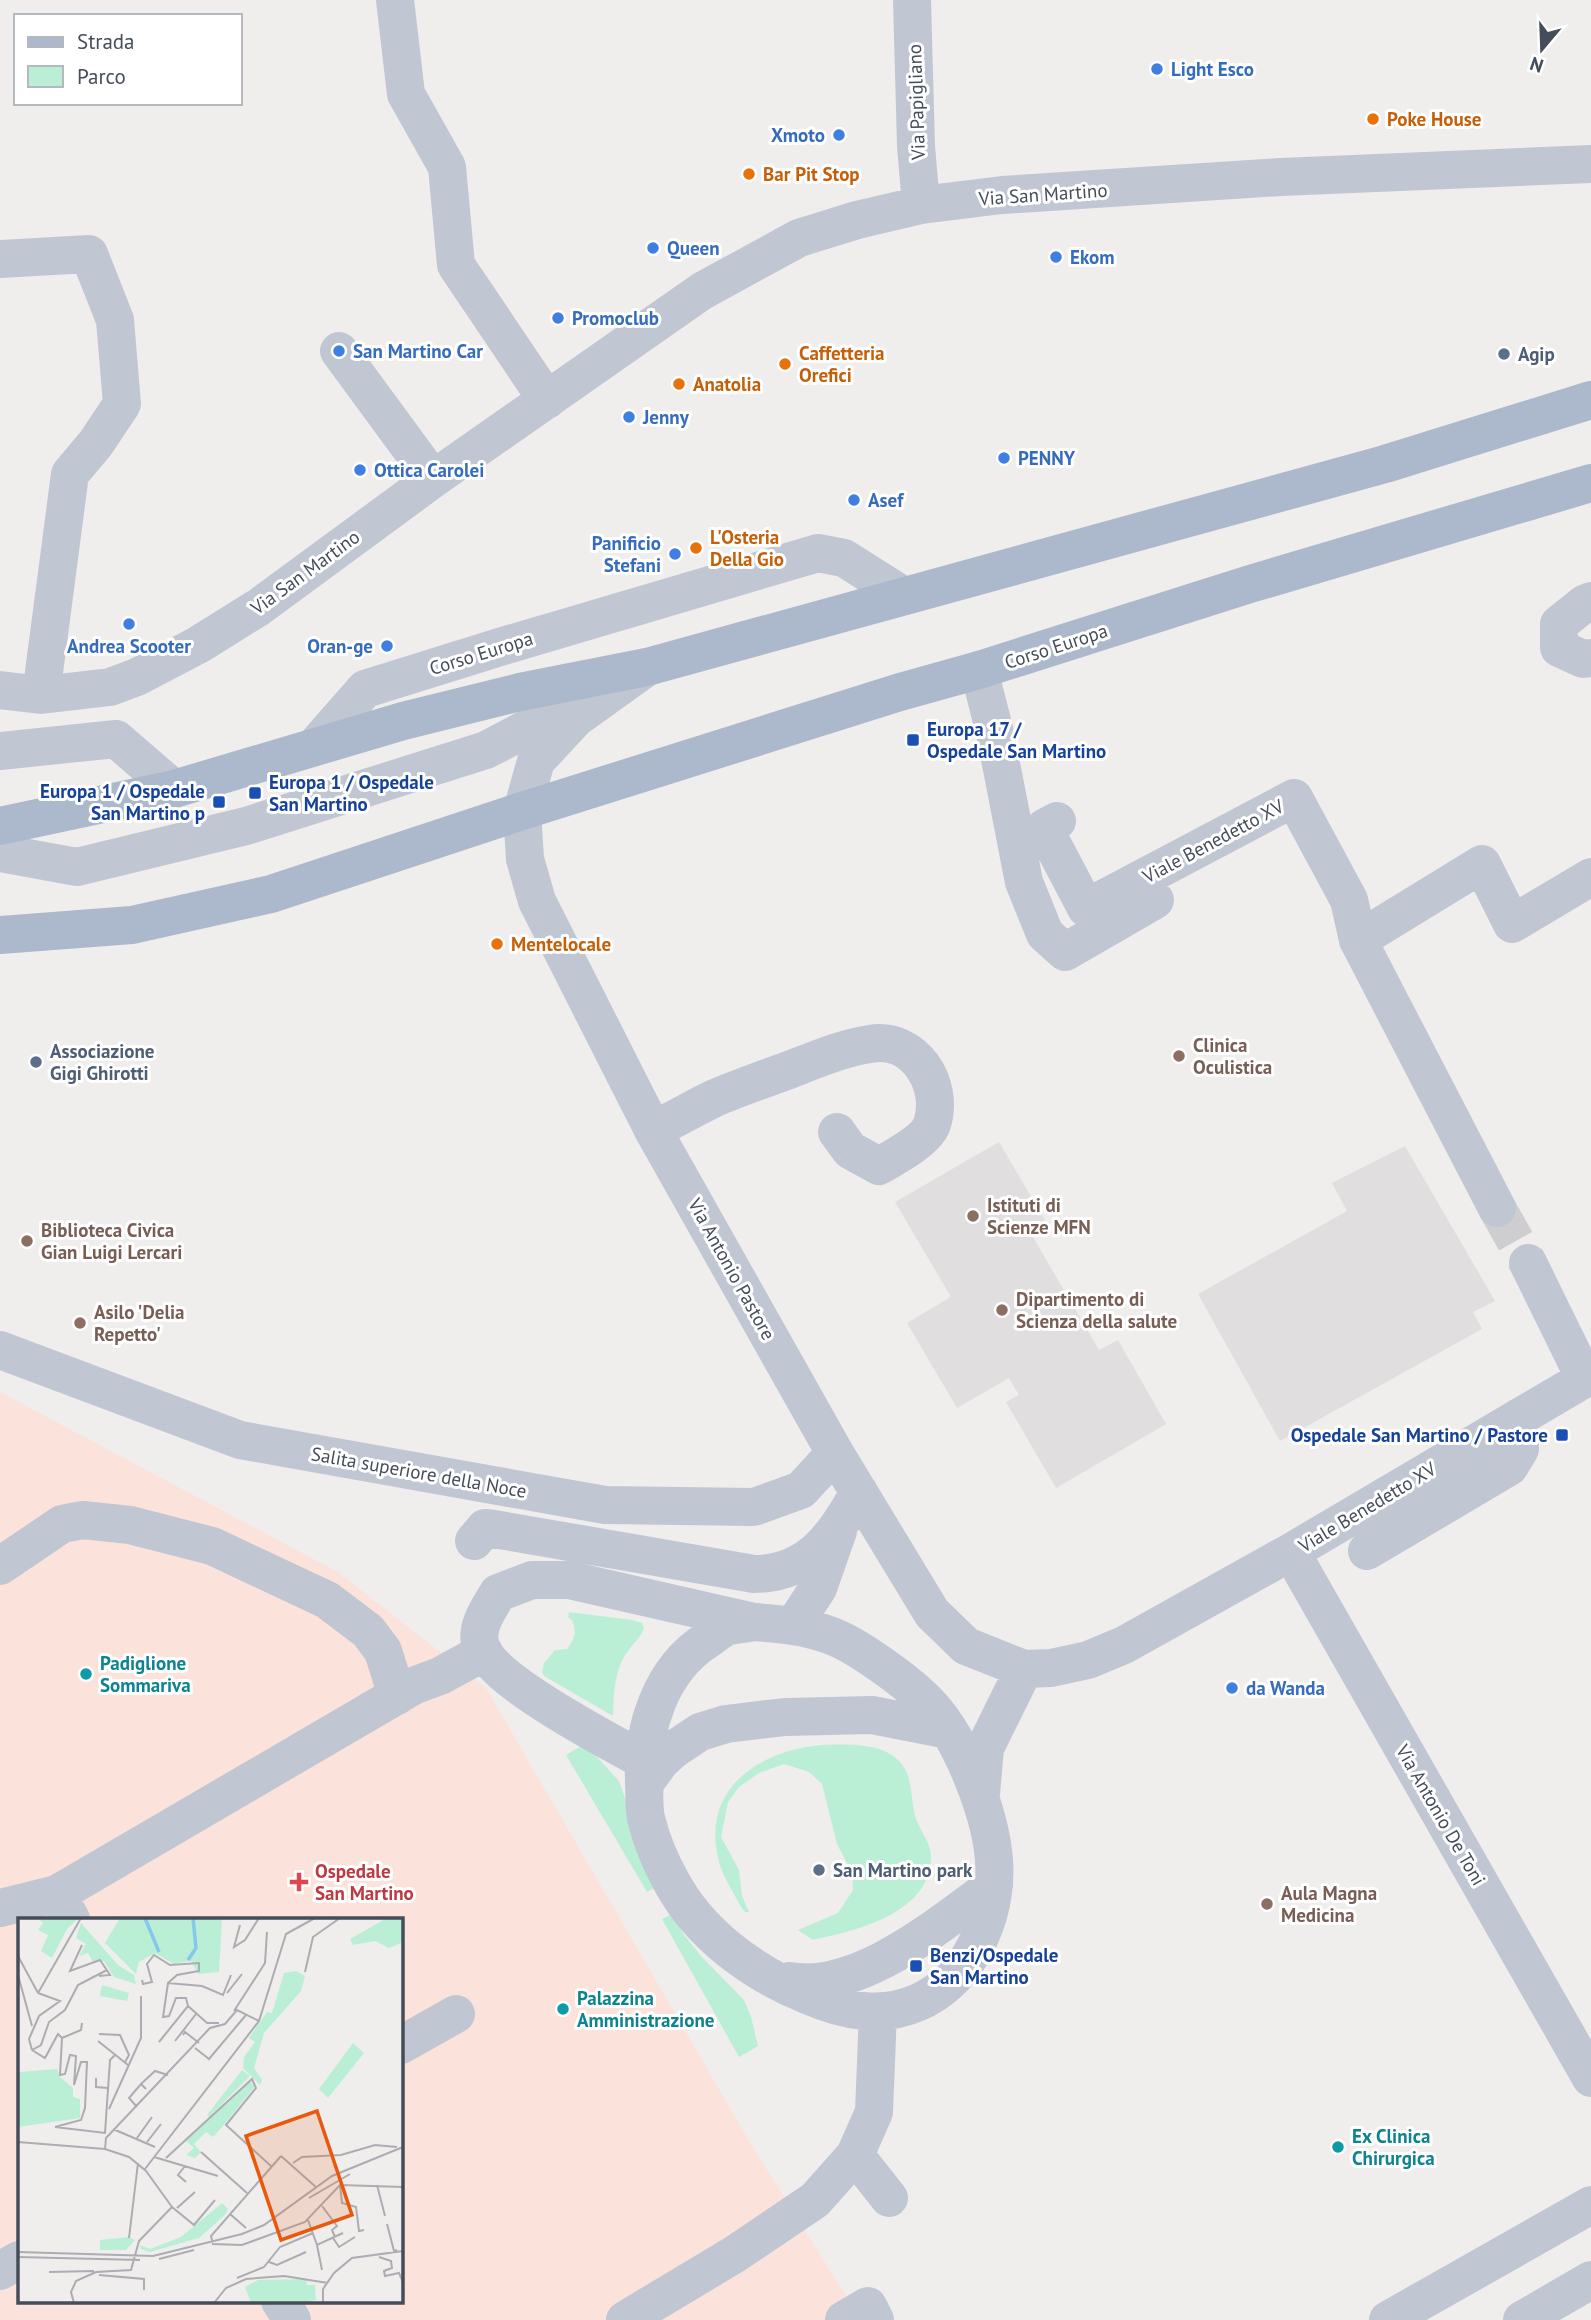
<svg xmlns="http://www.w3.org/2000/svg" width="1591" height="2320" viewBox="0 0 1591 2320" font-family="'PT Sans',sans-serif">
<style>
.education{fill:#e1dedf}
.medical{fill:#fbe3dc;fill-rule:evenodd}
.green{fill:#baefd6}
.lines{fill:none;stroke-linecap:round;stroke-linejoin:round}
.minor-tunnel{stroke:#cecdd0;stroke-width:38;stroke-dasharray:38 19;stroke-linecap:butt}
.minor{stroke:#c0c7d3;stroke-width:38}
.major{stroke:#acb8cc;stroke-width:38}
.shop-dot{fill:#3f7fe0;stroke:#fff;stroke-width:2.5}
.food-dot{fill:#e8710a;stroke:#fff;stroke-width:2.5}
.service-dot{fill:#5c6f8a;stroke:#fff;stroke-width:2.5}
.transit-dot{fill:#1a4fb4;stroke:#fff;stroke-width:2.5}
.education-dot{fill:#8d6e63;stroke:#fff;stroke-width:2.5}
.culture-dot{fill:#0f9aa8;stroke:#fff;stroke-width:2.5}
.health-dot{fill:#e0444e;stroke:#fff;stroke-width:2.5}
.labels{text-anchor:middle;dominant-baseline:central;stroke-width:6;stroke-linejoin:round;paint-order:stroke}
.shop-label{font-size:19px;font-weight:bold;fill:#366cbe;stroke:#fff;text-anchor:start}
.street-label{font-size:19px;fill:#454d5a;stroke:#fff}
.food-label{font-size:19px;font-weight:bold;fill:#c56008;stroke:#fff;text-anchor:start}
.service-label{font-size:19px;font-weight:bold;fill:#4e5e75;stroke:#fff;text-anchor:start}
.transit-label{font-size:19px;font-weight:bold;fill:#164399;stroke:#fff;text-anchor:start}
.education-label{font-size:19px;font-weight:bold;fill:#785e54;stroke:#fff;text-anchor:start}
.culture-label{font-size:19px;font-weight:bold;fill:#0d838f;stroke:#fff;text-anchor:start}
.health-label{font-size:19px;font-weight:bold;fill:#be3a42;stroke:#fff;text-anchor:start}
.inset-river{fill:none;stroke:#86c8ec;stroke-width:3.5}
.inset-road{fill:none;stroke:#acadb2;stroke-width:2}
.view{fill:#e8590c;fill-opacity:0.15;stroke:#e8590c;stroke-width:3.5}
.inset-edge{fill:none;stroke:#454d5a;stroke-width:3.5}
</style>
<rect width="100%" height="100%" fill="#f0eded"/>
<path class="education" d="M999,1142L1046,1222L1030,1232L1099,1350L1118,1340L1166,1424L1056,1488L1006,1402L1019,1395L1009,1378L957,1408L907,1323L951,1297L895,1202Z
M1405,1146L1495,1301L1473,1312L1482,1329L1280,1441L1198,1294L1347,1211L1332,1183Z"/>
<path class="medical" d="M0,1392L338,1572L486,1688L748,2139L861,2320H0ZM19,1919H401V2301H19Z"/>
<path class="green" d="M569,1612L632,1620L642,1623L644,1628C641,1638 633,1643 628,1651C614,1670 614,1693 613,1716L544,1676L542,1672L544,1663L555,1650L567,1649C575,1639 577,1632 572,1620L568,1617Z
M585,1744L619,1781L656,1887L647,1892L566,1755Z
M821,1745C852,1744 899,1741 909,1779C912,1792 912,1804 915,1816C919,1829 931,1843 931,1856C932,1913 856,1931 813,1940L798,1930L838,1913L853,1890L852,1873L837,1844L822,1784L809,1772L784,1764L759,1773L739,1787L728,1802L721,1837L739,1870L742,1896L749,1912H745L741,1907C733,1891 722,1876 718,1858C702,1788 759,1751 821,1745Z
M672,1914L684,1935L702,1957L744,2000L751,2017L758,2046L739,2057L662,1919Z"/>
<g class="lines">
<path class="minor-tunnel" d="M1497,1208L1528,1263"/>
<path class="minor" d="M395,0L406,94L447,167L456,265L547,400
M912,0L916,146L921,205
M0,259L89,254L115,320L122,404L96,443L70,474L41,695
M339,351L433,479
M1591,601L1584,604L1559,624V648L1583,659L1591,658
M647,667L576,718L536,761L522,811L525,859L537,901L653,1130L835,1453L932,1613L966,1646L1024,1669L1051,1668L1088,1660L1124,1645L1291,1552L1591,1375
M979,670L995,733L1024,882L1045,934L1065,952L1155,900
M0,690L41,695L110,687L137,677L198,645L259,607L433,479L702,291L799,238L857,220L921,205L1002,195L1281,177L1591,164
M315,746L365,689L503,646L818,553L844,558L904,596
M0,751L116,739L174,789
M1057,821L1044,828L1086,908L1294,798L1349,900L1358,940L1497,1208
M0,853L77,867L246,826L486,750L580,701
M1358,940L1482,864L1512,924L1591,877
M653,1130C674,1120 694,1108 715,1098C739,1088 764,1079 789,1070C815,1060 843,1048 870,1044C914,1036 945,1084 932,1124C927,1140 893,1158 879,1166L850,1150L837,1132
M1528,1263L1585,1379
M0,1350L240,1440L605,1505L754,1507L801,1490L835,1453
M474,1541L485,1528L494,1529L754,1574C809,1574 835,1536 859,1492
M1367,1551L1509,1467L1520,1449L1519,1417
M1291,1552L1591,2078
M0,1566L62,1524L83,1520L130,1525L212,1546L327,1600L368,1631L383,1651L397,1696
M755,1622C780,1624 805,1626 829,1635C856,1644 909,1683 929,1704C949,1725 962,1752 973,1779C998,1841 1006,1896 970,1956C957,1977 941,1992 919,2002C881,2019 844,2011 807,1995C753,1973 699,1934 671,1881C661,1863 652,1842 647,1822C643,1810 645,1795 644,1782C642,1729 660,1670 707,1640C713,1636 720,1630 726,1627C735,1624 746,1624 755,1622Z
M794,1625L818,1588L838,1531
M645,1761C610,1742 488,1679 480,1643C476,1625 490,1607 498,1593L532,1580H569L754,1622
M644,1784L661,1761L673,1750L700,1732L726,1724L785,1717L872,1715L949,1730
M981,1794L985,1748L1024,1669
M0,1908L57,1894
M71,1919L57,1894L413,1686L440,1676L484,1652
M789,1981C859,1993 940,1924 994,1885
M401,2045L456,2014
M855,2155L889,2198
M0,2271L19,2260
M280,2301L292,2320
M625,2320L735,2254L815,2200L855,2155L874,2112L878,2012
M844,2320L868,2306L875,2320
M1388,2320L1591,2205
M1522,2320L1591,2280"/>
<path class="major" d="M0,826L174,789L403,721L520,692L647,667L1385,464L1591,400
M0,935L132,925L271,894L522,811L900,692L979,670L1250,584L1591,483"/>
</g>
<g class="shop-dot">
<circle cx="1157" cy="69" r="7"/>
<circle cx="839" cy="135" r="7"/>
<circle cx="653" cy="248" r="7"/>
<circle cx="1056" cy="257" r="7"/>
<circle cx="558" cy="318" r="7"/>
<circle cx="339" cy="351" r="7"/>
<circle cx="629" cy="417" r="7"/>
<circle cx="1004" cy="458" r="7"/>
<circle cx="360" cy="470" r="7"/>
<circle cx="854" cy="500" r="7"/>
<circle cx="675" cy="554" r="7"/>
<circle cx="129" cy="624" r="7"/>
<circle cx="387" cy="646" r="7"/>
<circle cx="1232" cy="1688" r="7"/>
</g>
<g class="food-dot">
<circle cx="1373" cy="119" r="7"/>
<circle cx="749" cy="174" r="7"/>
<circle cx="785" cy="364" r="7"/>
<circle cx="679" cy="384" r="7"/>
<circle cx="696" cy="548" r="7"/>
<circle cx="497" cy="944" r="7"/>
</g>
<g class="service-dot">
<circle cx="1504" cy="354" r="7"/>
<circle cx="36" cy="1062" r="7"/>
<circle cx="819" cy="1870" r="7"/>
</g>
<g class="transit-dot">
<rect x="906" y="733" width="14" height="14" rx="3.5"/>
<rect x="248" y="786" width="14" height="14" rx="3.5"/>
<rect x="212" y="795" width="14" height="14" rx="3.5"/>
<rect x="1555" y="1428" width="14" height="14" rx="3.5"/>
<rect x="909" y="1959" width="14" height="14" rx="3.5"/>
</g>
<g class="education-dot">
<circle cx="1179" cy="1056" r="7"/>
<circle cx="973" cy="1216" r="7"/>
<circle cx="27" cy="1241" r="7"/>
<circle cx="1002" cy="1310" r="7"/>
<circle cx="80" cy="1323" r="7"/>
<circle cx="1267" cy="1904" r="7"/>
</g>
<g class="culture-dot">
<circle cx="86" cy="1674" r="7"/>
<circle cx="563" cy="2009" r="7"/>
<circle cx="1338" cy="2147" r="7"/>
</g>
<path class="health-dot" d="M295.5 1871.5h7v7h7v7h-7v7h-7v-7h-7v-7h7z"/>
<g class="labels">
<g class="shop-label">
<text x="1171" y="69">Light Esco</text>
<text x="825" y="135" text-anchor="end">Xmoto</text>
<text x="667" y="248">Queen</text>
<text x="1070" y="257">Ekom</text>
<text x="572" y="318">Promoclub</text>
<text x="353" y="351">San Martino Car</text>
<text x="643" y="417">Jenny</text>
<text x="1018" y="458">PENNY</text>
<text x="374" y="470">Ottica Carolei</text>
<text x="868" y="500">Asef</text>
<text x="661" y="543" text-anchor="end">Panificio<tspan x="661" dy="22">Stefani</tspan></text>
<text x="129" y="646" text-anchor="middle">Andrea Scooter</text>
<text x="373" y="646" text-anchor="end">Oran-ge</text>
<text x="1246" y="1688">da Wanda</text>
</g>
<g class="street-label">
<text transform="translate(916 102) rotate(-92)">Via Papigliano</text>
<text transform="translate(1043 194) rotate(-4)">Via San Martino</text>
<text transform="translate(305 572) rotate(-36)">Via San Martino</text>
<text transform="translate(1056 646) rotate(-18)">Corso Europa</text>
<text transform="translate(481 653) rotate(-17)">Corso Europa</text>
<text transform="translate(1213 841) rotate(-28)">Viale Benedetto XV</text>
<text transform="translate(732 1269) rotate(61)">Via Antonio Pastore</text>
<text transform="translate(419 1472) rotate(10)">Salita superiore della Noce</text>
<text transform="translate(1367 1507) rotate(-31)">Viale Benedetto XV</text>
<text transform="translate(1441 1815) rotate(60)">Via Antonio De Toni</text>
</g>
<g class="food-label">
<text x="1387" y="119">Poke House</text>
<text x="763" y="174">Bar Pit Stop</text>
<text x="799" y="353">Caffetteria<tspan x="799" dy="22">Orefici</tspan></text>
<text x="693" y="384">Anatolia</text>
<text x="710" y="537">L'Osteria<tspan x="710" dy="22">Della Gio</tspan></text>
<text x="511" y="944">Mentelocale</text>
</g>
<g class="service-label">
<text x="1518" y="354">Agip</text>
<text x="50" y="1051">Associazione<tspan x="50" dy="22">Gigi Ghirotti</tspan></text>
<text x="833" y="1870">San Martino park</text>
</g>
<g class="transit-label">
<text x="927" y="729">Europa 17 /<tspan x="927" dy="22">Ospedale San Martino</tspan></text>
<text x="269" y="782">Europa 1 / Ospedale<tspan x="269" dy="22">San Martino</tspan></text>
<text x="205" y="791" text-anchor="end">Europa 1 / Ospedale<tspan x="205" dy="22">San Martino p</tspan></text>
<text x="1548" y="1435" text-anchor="end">Ospedale San Martino / Pastore</text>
<text x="930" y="1955">Benzi/Ospedale<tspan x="930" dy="22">San Martino</tspan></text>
</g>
<g class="education-label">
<text x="1193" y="1045">Clinica<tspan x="1193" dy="22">Oculistica</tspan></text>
<text x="987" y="1205">Istituti di<tspan x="987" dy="22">Scienze MFN</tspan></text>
<text x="41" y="1230">Biblioteca Civica<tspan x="41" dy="22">Gian Luigi Lercari</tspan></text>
<text x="1016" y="1299">Dipartimento di<tspan x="1016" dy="22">Scienza della salute</tspan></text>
<text x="94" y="1312">Asilo 'Delia<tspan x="94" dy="22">Repetto'</tspan></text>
<text x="1281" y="1893">Aula Magna<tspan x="1281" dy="22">Medicina</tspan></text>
</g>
<g class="culture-label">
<text x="100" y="1663">Padiglione<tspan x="100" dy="22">Sommariva</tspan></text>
<text x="577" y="1998">Palazzina<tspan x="577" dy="22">Amministrazione</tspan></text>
<text x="1352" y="2136">Ex Clinica<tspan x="1352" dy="22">Chirurgica</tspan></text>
</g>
<g class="health-label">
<text x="315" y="1871">Ospedale<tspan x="315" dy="22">San Martino</tspan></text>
</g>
</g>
<g transform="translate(18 1918)">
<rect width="385" height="385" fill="#f0eded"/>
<path d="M20,0H61L49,11L34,40L23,33L30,17L20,12L25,5ZM102,0H204L201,54L180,56L173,43L156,46L137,35L121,44L118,56L87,25ZM369,0H385V24L371,30L357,23L335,27L332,21ZM63,5L100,47L116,57L118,66L96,59L86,43L75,44L70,35L61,38L68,26L58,20ZM278,53L287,58L283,73L246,115L236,150L244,162L242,167L225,150L226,139L237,124L231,120L249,94L254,95L266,55ZM84,67L111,75L109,83L82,78ZM335,125L346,135L310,180L301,171ZM39,151L42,159L55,170V179L62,181V200L0,209L1,154ZM224,152L232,158L191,199L189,197ZM232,163L237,168L205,208L195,219L188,214L176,226L183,234L177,240L168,237L176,230L168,223ZM204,285L210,291L207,297L181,320L132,334L123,331L122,327L132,331L163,319ZM111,319L117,322L108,332H82V322ZM288,361L289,367H297L298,382L290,383L302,385H233L227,369L240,362Z" fill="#baefd6"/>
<path class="inset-river" d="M127,0L141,34M170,42L178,30L175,0"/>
<path class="inset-road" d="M222,7L216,29L227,22L241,0M64,27L52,53L82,42L92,57L81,58M0,38L20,75M287,54L295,19L322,0M0,57L14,108M124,62L125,66L134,64L129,46L136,37L152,47L181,45V53L159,57L150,65M20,75L63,0M209,75L224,56M170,88L168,80H158L151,98L145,99L150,65L184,68L205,77L213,57M216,93L247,45L249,14M81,116L102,117L111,137L107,144M165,117L167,114L181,125M44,120L63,112L64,105M80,123L110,147M157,123L178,96M141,124L170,88L189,105H201M177,130L191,141L228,97M14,132L23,127L31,104L47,92L60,67L89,52M14,132L11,121L21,98L42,83L20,75M14,132L27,140L40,116L44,120M78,160V169L90,170M123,166L137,153L150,157M119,189L111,180L123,166L128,171M91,191L123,120V78M37,209L63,202L67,190L69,144H63L56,167L58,138L52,137L47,156L42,157L44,120M37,209L87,215L92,142L97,137M95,211L137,229M119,220L134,199M0,224L87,231L111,239L128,253L154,289M129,224L143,206M87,231L88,220L192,110L207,106L219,92L241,103M183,234L229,275M263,238L193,318L195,326L224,327L287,304L322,267L385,269M263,238L299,270M136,239L200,258M148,240L234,161L238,170L208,207L253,248M275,245L284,239L323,237L357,227L379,229M167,248L160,257L168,264M127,251L241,103L268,16L297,0M322,267L324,285L338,289L341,313L346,312M359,267L367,298M291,280L332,256M304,288L319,308L314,312L317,319M154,289L176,307L197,282M159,290L177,274M212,296L228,310M290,302L299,327L325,315M369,306L376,333L379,332M111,320L120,245M315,320L321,329L337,319M299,327L304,352M0,334L135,338L224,316L246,307L314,258L385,229M0,339L122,342M361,339L373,343L374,350L366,353L367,358L381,355L385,364M141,341L176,332M251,344L259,347L288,334M31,354L76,353M81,357L126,361V372M219,360L246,349L262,329L295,315M56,385L53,374L58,363L78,354L113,352L121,323L154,289M196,385L208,370L228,361L266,358L310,365M305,385V371L316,355L334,340L385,333"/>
<path class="view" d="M299,193L334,297L263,322L228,218Z"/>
<rect width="385" height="385" class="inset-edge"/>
</g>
<rect x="14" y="14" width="228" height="91" fill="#ffffff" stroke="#b5b8bd" stroke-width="2"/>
<rect x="28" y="37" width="35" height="10" fill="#acb8cc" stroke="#b5b8bd" stroke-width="2"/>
<text x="77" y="49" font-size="21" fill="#454d5a">Strada</text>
<rect x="28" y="66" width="35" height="21" fill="#baefd6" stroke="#b5b8bd" stroke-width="2"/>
<text x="77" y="84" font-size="21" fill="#454d5a">Parco</text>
<g transform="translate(1542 49) rotate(199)" stroke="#ffffff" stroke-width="5" paint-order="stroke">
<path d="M0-5L12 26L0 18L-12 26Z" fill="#454d5a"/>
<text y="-10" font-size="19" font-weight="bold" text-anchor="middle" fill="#454d5a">N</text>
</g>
</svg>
